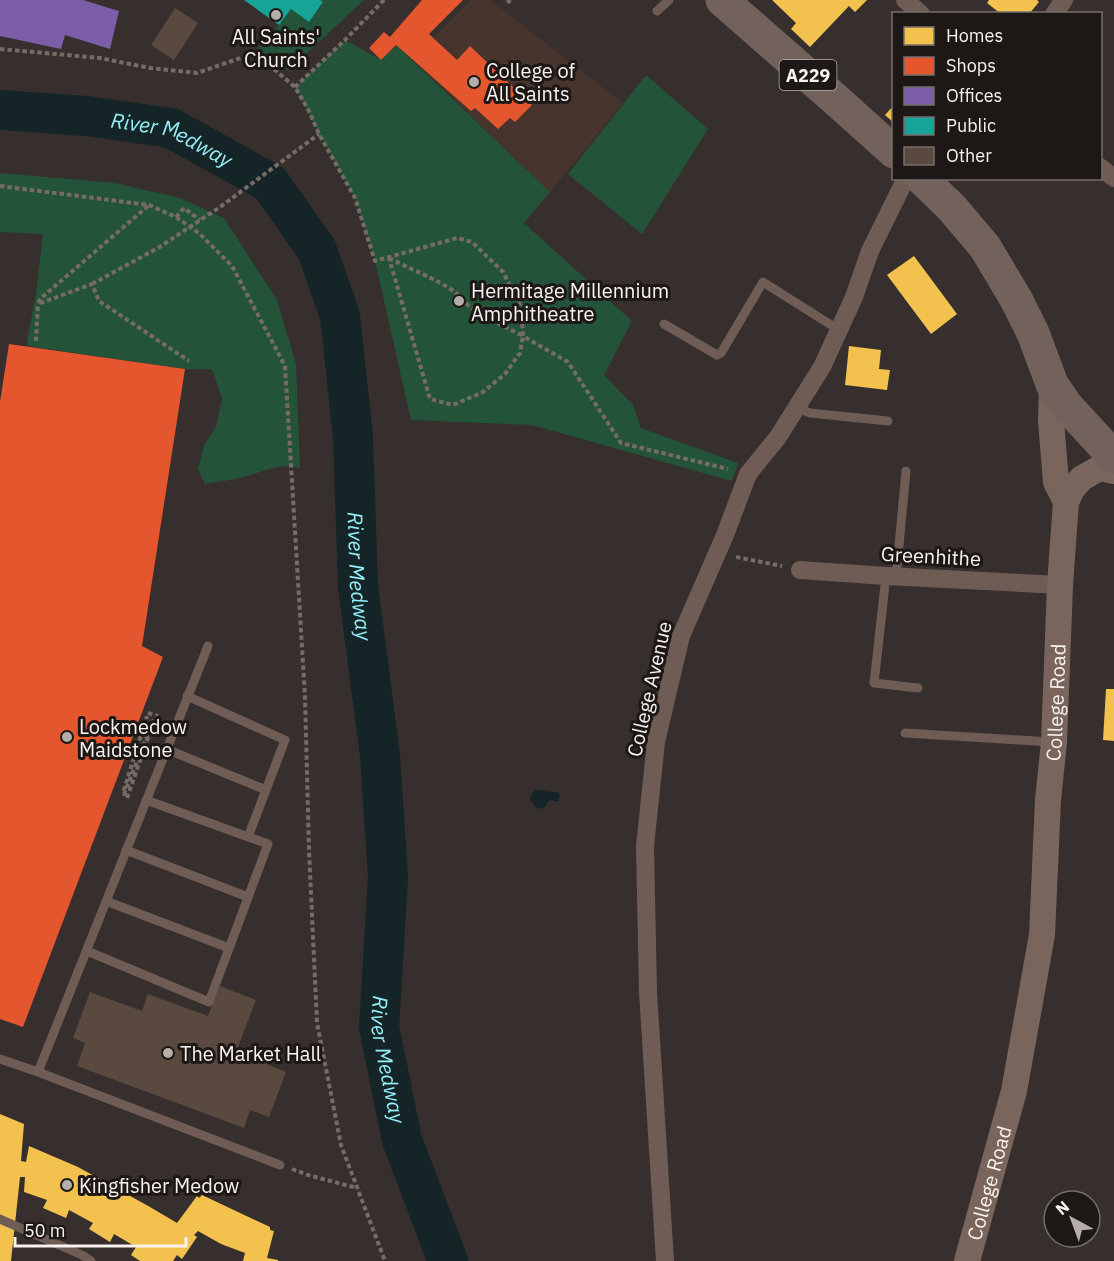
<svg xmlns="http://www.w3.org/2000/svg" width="1114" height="1261" viewBox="0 0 1114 1261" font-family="'IBM Plex Sans',sans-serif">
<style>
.built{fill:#46342d}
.green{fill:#23543a}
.water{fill:#152426}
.homes{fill:#f2c14e}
.shops{fill:#e4572e}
.offices{fill:#7b5ea7}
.public{fill:#17a398}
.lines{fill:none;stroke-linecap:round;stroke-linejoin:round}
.river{stroke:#152426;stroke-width:40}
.building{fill:#5a493f}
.path{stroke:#776b66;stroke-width:4;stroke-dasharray:4.5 3;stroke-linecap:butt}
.lane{stroke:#6e5c55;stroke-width:9}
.street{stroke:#6e5c55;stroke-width:18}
.secondary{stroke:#7a655d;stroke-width:26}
.highway{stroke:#73625c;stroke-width:33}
.path-bridge{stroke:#776b66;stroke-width:4;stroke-dasharray:4.5 3;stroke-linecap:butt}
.poi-dot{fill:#b5aeaa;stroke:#1d1815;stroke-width:2}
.labels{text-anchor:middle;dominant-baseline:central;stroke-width:6;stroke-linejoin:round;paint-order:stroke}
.shield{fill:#1d1815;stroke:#b8b1ad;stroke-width:1.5}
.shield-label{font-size:18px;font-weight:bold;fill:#faf2ee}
.poi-label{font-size:20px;fill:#faf2ee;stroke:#1d1815;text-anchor:start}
.street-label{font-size:20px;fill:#faf2ee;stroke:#1d1815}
.water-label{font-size:21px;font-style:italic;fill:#93f0f9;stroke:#1d1815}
</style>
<rect width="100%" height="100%" fill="#362f2d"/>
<path class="built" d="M471,0H490L623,103L550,192L412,59Z"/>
<path class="green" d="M320,0H364L288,71L257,49L279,25L291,9L309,22L323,3Z
M345,40L381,60L396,45L550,192L524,223L632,321L604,375L633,405L641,428L738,463L732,481L532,425L411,420L375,261L355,198L319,134L295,87Z
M646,75L708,129L642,234L568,174Z
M0,173L115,183L180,198L224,218L277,300L296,364L300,468C279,463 267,470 248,476C234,480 219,481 205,484L198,469L204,445L216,427L222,398L212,369H185L28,346L27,341L36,294L43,234L0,232Z"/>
<path class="water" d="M535,789L560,793L558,802L549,800L545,807L542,809C535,808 532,804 530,798Z"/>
<path class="homes" d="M772,0H867L855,12L849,6L810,47L791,29L796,23Z
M989,0H1037L1039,2L1029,14H1001L987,3Z
M894,105V123L885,115Z
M914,256L957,314L931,334L887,275Z
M849,346L881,350L879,369L890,370L887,390L845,385Z
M1106,689H1114V741L1103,740Z
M0,1114L24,1124L21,1161L26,1162L29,1146L78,1167L150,1207L177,1223L197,1196L199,1198L202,1195L270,1227V1230L274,1231L267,1258L278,1260V1261H243L245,1253L221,1244L198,1231L194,1235L197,1237L182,1259L177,1255L173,1261H140L131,1255L136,1247L114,1234L110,1242L89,1229L93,1223L69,1210L66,1218L43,1208L47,1200L24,1192L25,1177H20L11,1261H0Z"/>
<path class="shops" d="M422,0H463L429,34L457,60L470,46L532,105L515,122L510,118L498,129L475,108L471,111L396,45L381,60L369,48L384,32L390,37Z
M9,344L185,369L142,646L163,657L23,1027L0,1019V402Z"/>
<path class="offices" d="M0,0H83L119,11L110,49L65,35L61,49L0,36Z"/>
<path class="public" d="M244,0H320L323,2L309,22L291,9L279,25Z"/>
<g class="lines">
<path class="river" id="s1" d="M0,110L86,116L171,128L270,183L317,250L340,316L353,437L358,586L380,756L388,877L379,1027L402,1140L448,1261"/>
</g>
<path class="building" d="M175,8L198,23L174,60L151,45Z
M220,986L256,1000L238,1047L270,1059L268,1065L286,1072L269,1117L250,1110L244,1128L77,1066L85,1043L73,1038L90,992L142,1011L148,994L208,1016Z"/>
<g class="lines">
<path class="path" d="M507,0L511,3
M0,49L100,58L150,68L197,73L255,53L295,87L308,109L319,134L355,198L375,261L457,238L472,242L503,272L521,307L523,336L568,362L621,443L728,469
M295,87L345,40L384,0
M0,186L149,205L176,217L200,234L232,266L285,366L305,697L309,850L317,1023L341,1145L385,1261
M148,206L40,299L38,304L92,284L99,301L189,361
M176,217L184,208L200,220
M389,258C410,269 432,277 452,290C460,295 465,304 473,309C488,319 506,327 523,336L520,353L505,374L483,392L453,405L430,399Z
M36,341L38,304
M736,557L782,566
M148,713L158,716
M127,798L154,721H153L124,794L123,793L147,716
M292,1169L308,1175L357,1188"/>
<path class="lane" d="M657,11L669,0
M664,324L717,355L721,353L763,282L839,330
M797,408L810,413L888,421
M886,576L874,683L918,688
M896,577L906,471
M187,696L285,740L248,837
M905,733L1051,742
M166,749L266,790
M126,850L248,897
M106,901L229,948
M87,951L209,1002L268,844L146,800
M0,1059L38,1072L208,646
M38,1072L280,1165
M0,1219L82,1255L91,1261"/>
<path class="street" d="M905,0L921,14
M1054,14L1064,0
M1100,167L1114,178
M800,570L886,576L1060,585
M665,1261L648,992L645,846L656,742L681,636L725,535L748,474L778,437L822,367L854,297L870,251L906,178"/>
<g class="secondary">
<path d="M1066,502L1072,489L1082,478L1100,468L1114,471"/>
<path id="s2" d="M967,1261L1014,1091L1042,935L1048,800L1054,742L1060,585L1066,502L1056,482L1051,421L1052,384"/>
</g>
<path class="highway" d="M722,0L835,99L894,152
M921,178L952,208L985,247L1016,299L1033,333L1052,384L1066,405L1114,457"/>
<path class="path-bridge" d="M92,284L158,248L220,207L319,134"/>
</g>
<g class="poi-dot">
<circle cx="276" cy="15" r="6"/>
<circle cx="474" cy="82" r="6"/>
<circle cx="459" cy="301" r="6"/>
<circle cx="67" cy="737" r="6"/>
<circle cx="168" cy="1053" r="6"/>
<circle cx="67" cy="1185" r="6"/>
</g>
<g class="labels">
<rect class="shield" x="779.5" y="60" width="57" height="30" rx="4.5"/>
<g class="shield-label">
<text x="808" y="75">A229</text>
</g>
<g class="poi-label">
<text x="276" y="36" text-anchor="middle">All Saints'<tspan x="276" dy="23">Church</tspan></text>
<text x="486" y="70">College of<tspan x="486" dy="23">All Saints</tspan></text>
<text x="471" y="290">Hermitage Millennium<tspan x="471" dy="23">Amphitheatre</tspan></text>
<text x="79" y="726">Lockmedow<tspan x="79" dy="23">Maidstone</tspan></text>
<text x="180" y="1053">The Market Hall</text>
<text x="79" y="1185">Kingfisher Medow</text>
</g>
<g class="street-label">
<text transform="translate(931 556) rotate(3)">Greenhithe</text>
<text transform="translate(649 689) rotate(-77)">College Avenue</text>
<text stroke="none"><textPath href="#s2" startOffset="568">College Road</textPath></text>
<text stroke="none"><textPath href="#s2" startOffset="81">College Road</textPath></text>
</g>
<g class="water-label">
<text stroke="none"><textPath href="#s1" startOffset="176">River Medway</textPath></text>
<text stroke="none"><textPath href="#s1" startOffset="698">River Medway</textPath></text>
<text stroke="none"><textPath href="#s1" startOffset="1184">River Medway</textPath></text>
</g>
</g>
<rect x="892" y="12" width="210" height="168" fill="#1d1815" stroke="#756f6c" stroke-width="1.5"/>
<rect x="904" y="27" width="30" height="18" fill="#f2c14e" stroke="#756f6c" stroke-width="1.5"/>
<text x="946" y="42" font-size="18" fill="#faf2ee">Homes</text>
<rect x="904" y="57" width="30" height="18" fill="#e4572e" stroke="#756f6c" stroke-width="1.5"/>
<text x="946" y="72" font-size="18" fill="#faf2ee">Shops</text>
<rect x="904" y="87" width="30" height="18" fill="#7b5ea7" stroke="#756f6c" stroke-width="1.5"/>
<text x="946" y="102" font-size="18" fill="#faf2ee">Offices</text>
<rect x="904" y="117" width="30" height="18" fill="#17a398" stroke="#756f6c" stroke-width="1.5"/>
<text x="946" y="132" font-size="18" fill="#faf2ee">Public</text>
<rect x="904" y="147" width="30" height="18" fill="#5a493f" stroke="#756f6c" stroke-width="1.5"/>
<text x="946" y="162" font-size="18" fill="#faf2ee">Other</text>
<g transform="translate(1072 1219) rotate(319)"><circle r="28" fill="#1d1815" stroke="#756f6c" stroke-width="1.5"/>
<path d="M0-4.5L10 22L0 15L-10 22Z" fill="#b5aeaa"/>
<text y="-9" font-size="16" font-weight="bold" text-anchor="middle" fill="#faf2ee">N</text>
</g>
<path d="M15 1237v9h171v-9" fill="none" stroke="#faf2ee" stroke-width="3"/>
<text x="24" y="1237" font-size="18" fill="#faf2ee" stroke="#1d1815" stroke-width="4.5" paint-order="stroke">50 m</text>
</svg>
